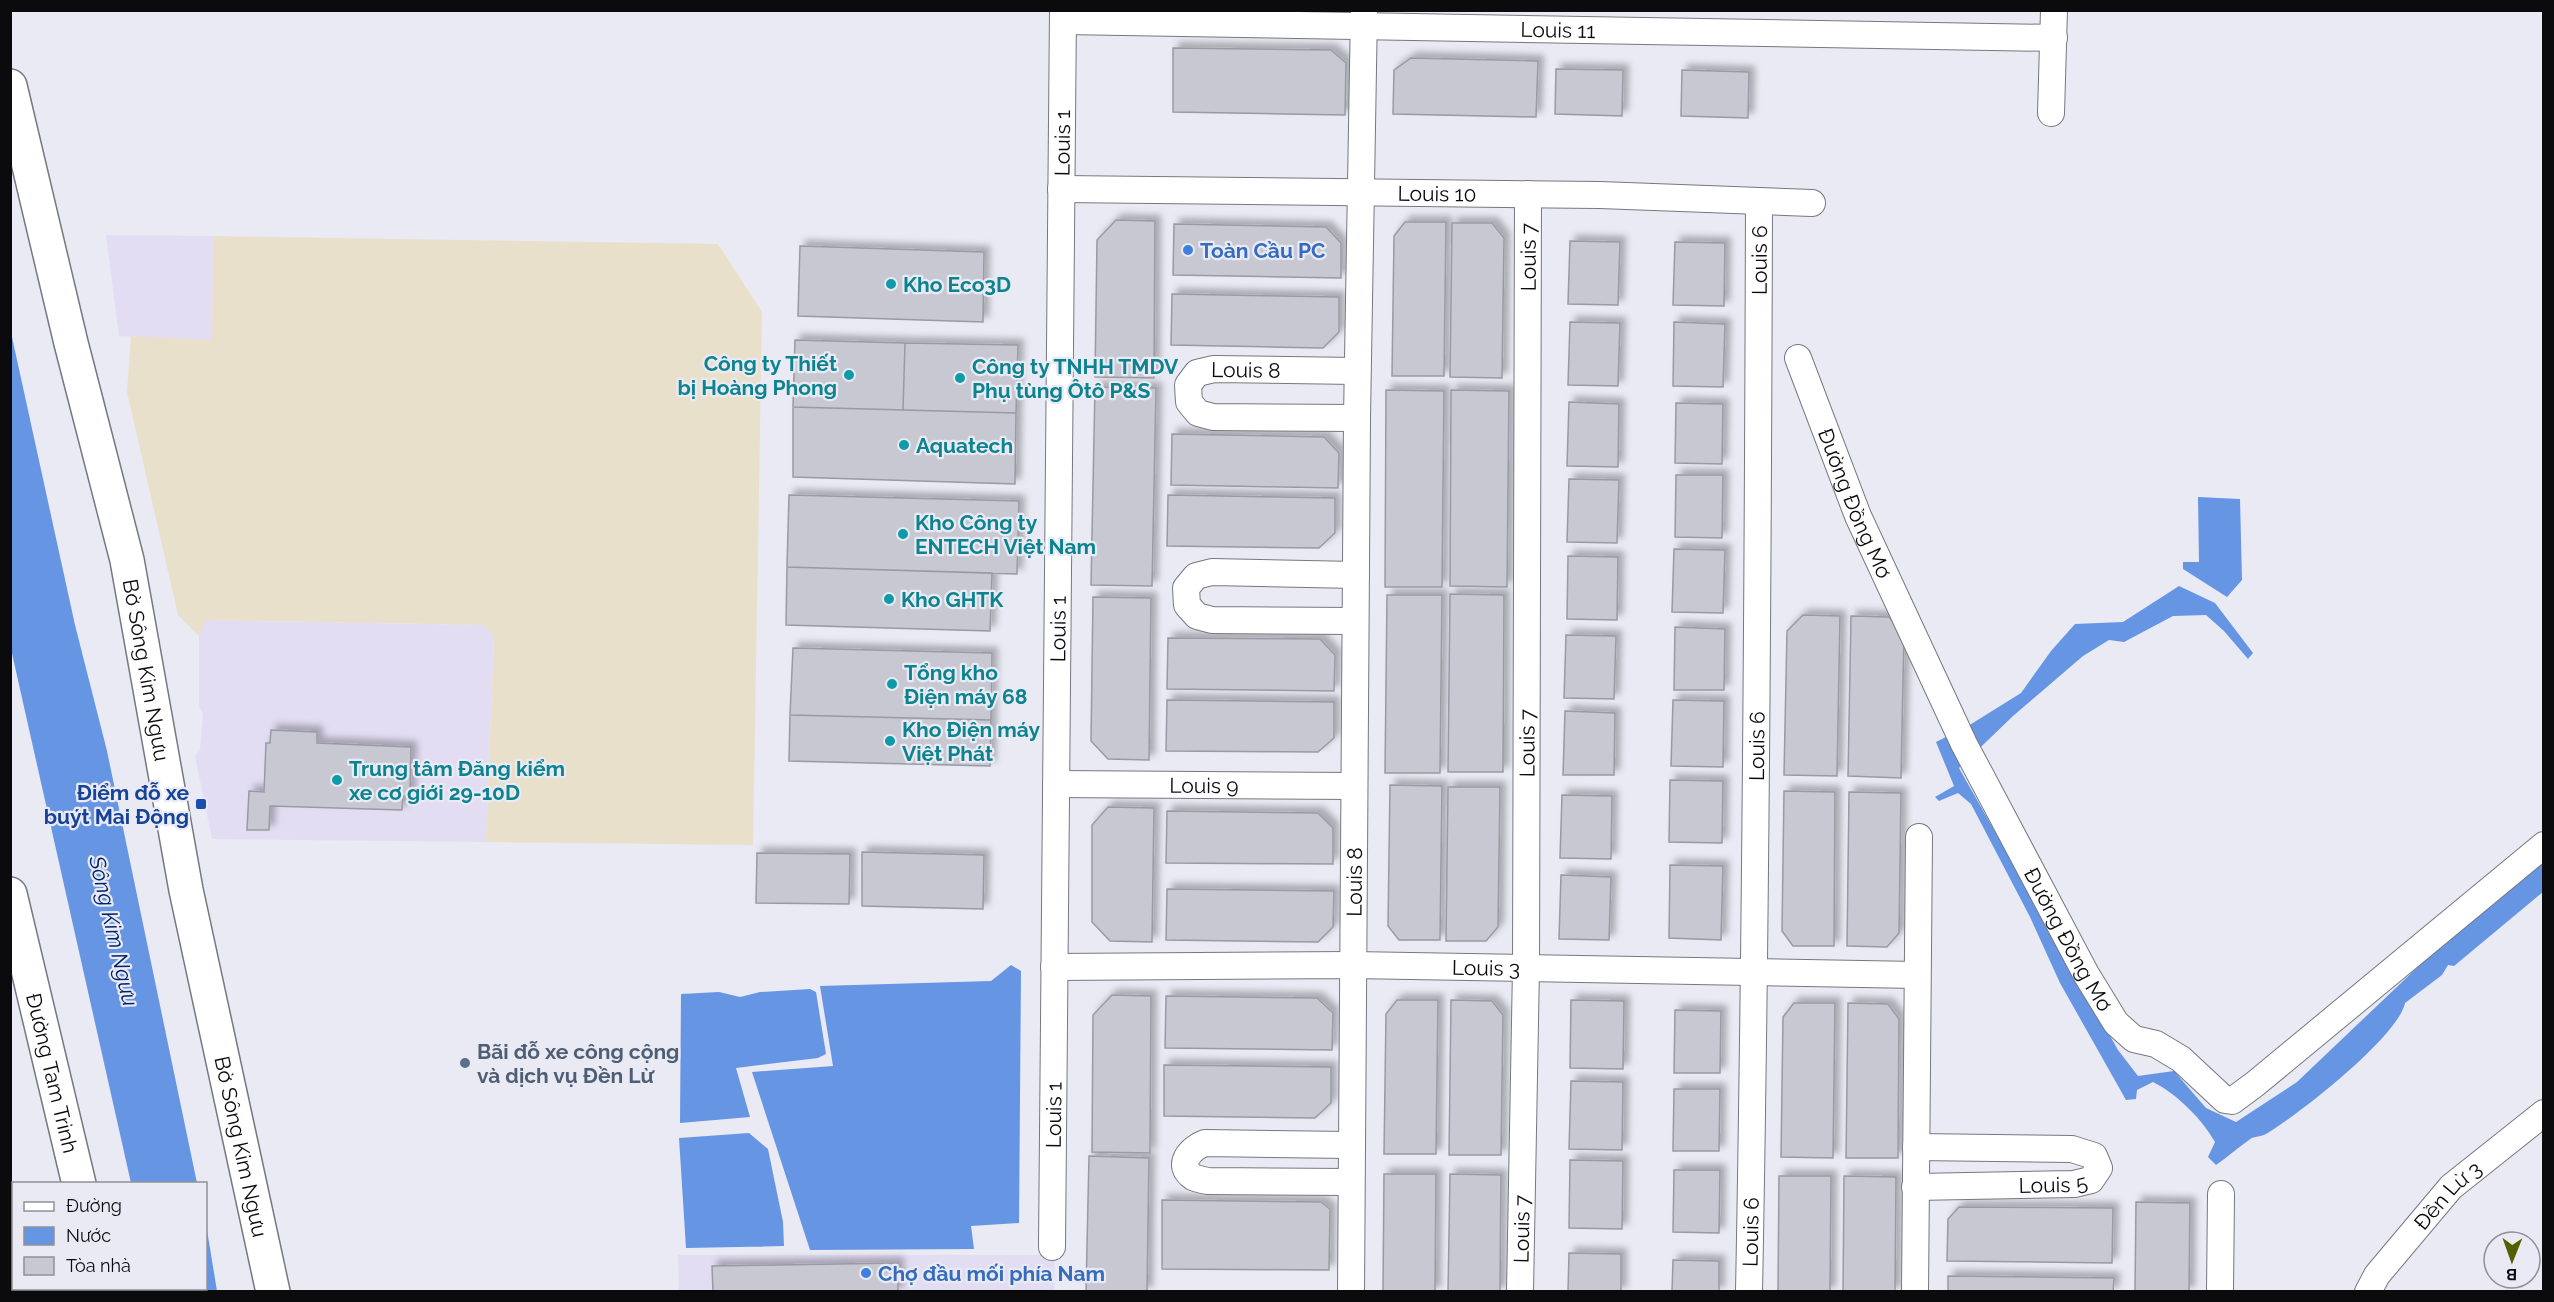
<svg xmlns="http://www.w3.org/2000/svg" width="2554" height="1302" viewBox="0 0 2554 1302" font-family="Raleway,sans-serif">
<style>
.commercial{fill:#e3ddf3}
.industrial{fill:#e9e0cb}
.water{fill:#6695e4}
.building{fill:#c7c8d1;stroke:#999aa3;stroke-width:1.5;filter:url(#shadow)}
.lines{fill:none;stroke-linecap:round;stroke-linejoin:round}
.street-casing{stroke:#767880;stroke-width:28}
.secondary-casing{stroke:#767880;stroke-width:36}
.street{stroke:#fff;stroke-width:26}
.secondary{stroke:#fff;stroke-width:33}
.shop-dot{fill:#3f7fe0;stroke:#e9eaf3;stroke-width:2}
.culture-dot{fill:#0f9aa8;stroke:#e9eaf3;stroke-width:2}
.transit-dot{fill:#1a4fb4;stroke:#e9eaf3;stroke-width:2}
.service-dot{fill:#5c6f8a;stroke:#e9eaf3;stroke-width:2}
.labels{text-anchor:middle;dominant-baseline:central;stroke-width:4.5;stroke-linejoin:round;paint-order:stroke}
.street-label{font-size:21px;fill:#0b0b0e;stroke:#e9eaf3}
.shop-label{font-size:21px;font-weight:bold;fill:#366cbe;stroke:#e9eaf3;text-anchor:start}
.culture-label{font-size:21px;font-weight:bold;fill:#0d838f;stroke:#e9eaf3;text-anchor:start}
.transit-label{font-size:21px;font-weight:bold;fill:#164399;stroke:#e9eaf3;text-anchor:end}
.service-label{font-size:21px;font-weight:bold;fill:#4e5e75;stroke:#e9eaf3;text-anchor:start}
.water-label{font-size:22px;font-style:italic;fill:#002367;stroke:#e9eaf3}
</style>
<defs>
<filter id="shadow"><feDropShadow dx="5.5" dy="-5.5" stdDeviation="3" flood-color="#0004"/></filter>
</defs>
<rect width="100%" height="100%" fill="#e9eaf3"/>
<path class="commercial" d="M106,235L213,236L212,340L119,336Z
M205,620L484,625L494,637L486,842L212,839L195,756L200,750L203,713L199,706V636Z
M678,1255H1055L1054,1291H679Z"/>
<path class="industrial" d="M213,236L718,244L762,312L753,845L486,842L494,637L484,625L206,620L199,636L178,615L127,392L131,336L212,340Z"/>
<path class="water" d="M10,328L75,625L107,751L197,1183H131L11,649Z
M2198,497L2240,499L2242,580L2227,597L2183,569V562H2199Z
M2179,586L2215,603L2253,653L2248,659L2224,631L2206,615L2173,616L2124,642L2109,640L2083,656L2013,716L1959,768L2118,1050L2138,1076L2174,1071L2206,1108L2236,1122L2297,1082L2464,923L2543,863V892L2454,966L2448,965L2442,975L2405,1003C2398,1037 2298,1115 2266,1134C2260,1137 2253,1136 2249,1140C2237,1148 2228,1157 2216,1165L2208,1157L2215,1142C2202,1119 2177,1094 2153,1082L2137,1090L2136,1099L2126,1100L2060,983L2030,917L1971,804L1958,793L1939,801L1935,797L1954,786L1936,742L1968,726L2021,693L2051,651L2075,624L2123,622Z
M1011,965L1021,971L1019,1223L971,1226L974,1249L810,1250L752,1072L833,1066L820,986L991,981Z
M810,989L816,992L826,1054L818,1058L736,1068L750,1117L680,1123L681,994L719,992L740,997L760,992Z
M749,1133L768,1149L783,1222L784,1246L686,1248L679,1138Z
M206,1224L217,1291H157L156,1289L206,1288Z"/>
<path class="building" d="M1173,48L1331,50L1346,63L1345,115L1173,112Z
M1411,58L1538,61L1536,117L1393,114L1394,70Z
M1556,69L1623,70L1622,116L1555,114Z
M1682,70L1749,72L1748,118L1681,116Z
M1116,220L1155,221L1154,378L1095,377L1097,240Z
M1405,222H1446L1444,376H1392L1394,236Z
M1452,223H1492L1504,238L1502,378L1450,377Z
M1174,224L1326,227L1341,243V278L1173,275Z
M1570,241L1620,242L1618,305L1568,304Z
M1675,242L1725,243L1724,306L1673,305Z
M800,246L984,252L983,322L798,316Z
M1172,294L1339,297V332L1323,348L1171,345Z
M1570,322L1620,323L1618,386L1568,385Z
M1674,322L1725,324L1723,387L1673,386Z
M795,340L905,343L903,410L793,407Z
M905,343L1018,345L1016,413L903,410Z
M1095,387L1156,388L1152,586L1091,585Z
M1386,390L1444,391L1442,587H1385Z
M1451,390L1509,391L1507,587L1450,586Z
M1569,402L1619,404L1618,467L1567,466Z
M1676,403L1723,404L1722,464L1675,463Z
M793,407L1016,413L1015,484L793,477Z
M1172,434L1324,437L1339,453L1338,488L1171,485Z
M1676,475H1723L1722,538L1675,537Z
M1569,479L1619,480L1617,543L1567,542Z
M789,495L1019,501L1017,574L787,567Z
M1168,495L1335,498V533L1319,548L1167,546Z
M1674,549L1725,550L1723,613L1672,612Z
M1568,556L1618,557L1617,620L1567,619Z
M787,567L992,573L990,631L786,625Z
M1450,594L1504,595L1503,772H1448Z
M1387,595H1442L1440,773H1385Z
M1093,597L1151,598L1149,760L1108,759L1091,741Z
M1803,615L1840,616L1837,776L1784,775L1787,631Z
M1851,616L1889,617L1904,633L1901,778L1848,776Z
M1675,627L1725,629L1724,690H1674Z
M1566,635L1616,636L1614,699L1564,698Z
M1168,638L1320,639L1335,655L1334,691L1167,689Z
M793,648L992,653L991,720L790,715Z
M1167,700L1334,702V738L1318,752L1166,751Z
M1673,700L1724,701L1723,767L1671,766Z
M1565,711L1615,713L1614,775H1563Z
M790,715L991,720L990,766L789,761Z
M271,730L317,732V743L411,747L410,796H403L402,810L270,806L269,830H247L249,791L264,792L266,743H270Z
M1670,780L1723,781L1722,843L1669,842Z
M1390,785L1442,786L1440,940H1399L1388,926Z
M1448,787H1500L1498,927L1486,941H1446Z
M1784,791L1835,792L1834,946H1793L1782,931Z
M1849,792L1901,793L1899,933L1887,947L1847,946Z
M1562,795L1612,796L1611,859L1560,858Z
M1108,807L1154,808L1152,942L1110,941L1092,922V825Z
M1167,811L1318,813L1333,828V864L1166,863Z
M862,852L984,855L983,909L862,906Z
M757,853L850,854L849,904L756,903Z
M1670,865L1723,866L1721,940L1669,938Z
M1561,875L1611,877L1609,940L1559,939Z
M1167,889L1334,891L1333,927L1318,942L1166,940Z
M1112,995L1151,996L1150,1153L1092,1152L1093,1015Z
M1166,996L1317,998L1333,1013L1332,1050L1165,1048Z
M1397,1000H1438L1436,1154H1384L1386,1014Z
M1451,1000L1492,1001L1503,1015L1501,1155H1449Z
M1571,1000L1624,1001L1623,1069L1570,1068Z
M1794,1003H1835L1833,1158L1781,1157L1783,1017Z
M1848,1003L1888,1004L1899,1019L1898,1158H1846Z
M1675,1010L1721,1011L1720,1073H1674Z
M1164,1065L1331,1067V1103L1315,1118L1164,1116Z
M1571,1081L1623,1082L1622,1150L1569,1149Z
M1674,1089H1720L1719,1151H1673Z
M1089,1156L1149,1158L1147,1292H1086Z
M1570,1160L1623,1161L1622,1229L1569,1228Z
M1674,1170H1720L1719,1233L1673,1232Z
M1384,1174H1436L1435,1292H1383Z
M1450,1174L1501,1175L1500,1292H1448Z
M1779,1176H1831L1830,1292H1778Z
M1844,1176L1896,1177L1895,1292H1843Z
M1162,1200L1321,1202L1330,1209L1329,1270L1162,1269Z
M2136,1202L2190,1203L2189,1292H2135Z
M1959,1207L2113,1208L2112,1263L1947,1261L1948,1219Z
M1569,1253L1621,1254V1292H1568Z
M1673,1260L1719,1261V1292H1672Z
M898,1263V1292H713L712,1266Z
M1948,1276L2114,1278L2113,1292H1948Z"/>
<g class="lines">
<g class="street-casing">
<g id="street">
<path id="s1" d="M1063,21L2054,38"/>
<path d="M2051,113L2054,10"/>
<path id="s2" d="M1061,189L1600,195L1812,203"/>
<path id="s3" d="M1798,358L1858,516L1964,744L2086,974L2116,1023L2134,1039L2156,1044L2181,1059L2225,1100L2232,1101L2255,1084L2544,845"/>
<path id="s4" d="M1357,418L1213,417L1198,413L1189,402L1188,385L1197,373L1214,369L1357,371"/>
<path d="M1355,621L1212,620L1197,616L1187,605L1186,588L1196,576L1212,572L1356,575"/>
<path id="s5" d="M1056,784L1354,786"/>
<path id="s6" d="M1054,967L1353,965L1917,975"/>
<path d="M1351,1182L1208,1181C1203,1180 1197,1179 1193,1177C1175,1165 1191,1148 1205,1143L1351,1145"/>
<path id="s7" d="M1915,1187L2074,1184L2091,1180L2099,1168L2094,1156L2072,1149L1916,1147"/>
<path id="s8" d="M1052,1247L1063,10"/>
<path id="s9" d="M1351,1292L1357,418L1364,10"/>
<path id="s10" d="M1520,1292L1526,968L1528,194"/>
<path id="s11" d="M1749,1292C1756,928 1758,565 1759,202"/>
<path d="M1915,1292L1919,837"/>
<path d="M2220,1292L2221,1194"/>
<path id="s12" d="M2368,1292L2377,1275L2451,1187L2544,1113"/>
</g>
</g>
<g class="secondary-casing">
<g id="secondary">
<path id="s13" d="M10,86L71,343L127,560L186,890L273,1292"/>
<path id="s14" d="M10,894L79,1184"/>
<path d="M103,1288L104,1292"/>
</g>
</g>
<use href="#street" class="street"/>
<use href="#secondary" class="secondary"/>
</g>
<g class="shop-dot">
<circle cx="1188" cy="250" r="6"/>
<circle cx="866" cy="1273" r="6"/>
</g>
<g class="culture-dot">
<circle cx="891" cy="284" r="6"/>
<circle cx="849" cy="375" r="6"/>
<circle cx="960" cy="378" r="6"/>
<circle cx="904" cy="445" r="6"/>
<circle cx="903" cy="534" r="6"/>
<circle cx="889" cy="599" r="6"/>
<circle cx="892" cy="684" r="6"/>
<circle cx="890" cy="741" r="6"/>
<circle cx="337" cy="780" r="6"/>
</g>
<rect class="transit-dot" x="195" y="798" width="12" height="12" rx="3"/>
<circle class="service-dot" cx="465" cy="1063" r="6"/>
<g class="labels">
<g class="street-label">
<text stroke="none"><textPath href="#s1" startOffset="495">Louis 11</textPath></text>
<text stroke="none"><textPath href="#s8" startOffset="1104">Louis 1</textPath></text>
<text stroke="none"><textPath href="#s2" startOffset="376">Louis 10</textPath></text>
<text stroke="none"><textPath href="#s10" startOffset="1035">Louis 7</textPath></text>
<text stroke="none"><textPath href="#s11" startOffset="1032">Louis 6</textPath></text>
<text stroke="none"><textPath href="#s4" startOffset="255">Louis 8</textPath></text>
<text stroke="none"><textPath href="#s3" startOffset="156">Đường Đồng Mơ</textPath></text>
<text stroke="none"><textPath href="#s8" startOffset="618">Louis 1</textPath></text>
<text stroke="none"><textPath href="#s13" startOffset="600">Bờ Sông Kim Ngưu</textPath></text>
<text stroke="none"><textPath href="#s10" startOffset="549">Louis 7</textPath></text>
<text stroke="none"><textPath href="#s11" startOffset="546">Louis 6</textPath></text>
<text stroke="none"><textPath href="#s5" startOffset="148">Louis 9</textPath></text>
<text stroke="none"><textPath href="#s9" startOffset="410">Louis 8</textPath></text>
<text stroke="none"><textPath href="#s3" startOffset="642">Đường Đồng Mơ</textPath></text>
<text stroke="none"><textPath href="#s6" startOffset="432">Louis 3</textPath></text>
<text stroke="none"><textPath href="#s14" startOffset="184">Đường Tam Trinh</textPath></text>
<text stroke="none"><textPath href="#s8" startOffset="132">Louis 1</textPath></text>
<text stroke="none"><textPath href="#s13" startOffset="1086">Bờ Sông Kim Ngưu</textPath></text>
<text stroke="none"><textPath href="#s7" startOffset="138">Louis 5</textPath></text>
<text stroke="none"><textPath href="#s12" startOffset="126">Đền Lừ 3</textPath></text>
<text stroke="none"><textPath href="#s10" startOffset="63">Louis 7</textPath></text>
<text stroke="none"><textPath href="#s11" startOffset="60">Louis 6</textPath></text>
</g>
<g class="shop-label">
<text x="1200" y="250">Toàn Cầu PC</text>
<text x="878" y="1273">Chợ đầu mối phía Nam</text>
</g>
<g class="culture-label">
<text x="903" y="284">Kho Eco3D</text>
<text x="837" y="363" text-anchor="end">Công ty Thiết<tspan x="837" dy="24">bị Hoàng Phong</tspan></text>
<text x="972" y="366">Công ty TNHH TMDV<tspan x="972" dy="24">Phụ tùng Ôtô P&amp;S</tspan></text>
<text x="916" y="445">Aquatech</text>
<text x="915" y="522">Kho Công ty<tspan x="915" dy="24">ENTECH Việt Nam</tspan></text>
<text x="901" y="599">Kho GHTK</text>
<text x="904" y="672">Tổng kho<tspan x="904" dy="24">Điện máy 68</tspan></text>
<text x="902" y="729">Kho Điện máy<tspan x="902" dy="24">Việt Phát</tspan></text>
<text x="349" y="768">Trung tâm Đăng kiểm<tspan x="349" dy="24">xe cơ giới 29-10D</tspan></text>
</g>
<g class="transit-label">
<text x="189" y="792">Điểm đỗ xe<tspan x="189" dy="24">buýt Mai Động</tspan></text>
</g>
<g class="service-label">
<text x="477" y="1051">Bãi đỗ xe công cộng<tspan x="477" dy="24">và dịch vụ Đền Lừ</tspan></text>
</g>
<g class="water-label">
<text transform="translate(114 931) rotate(77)">Sông Kim Ngưu</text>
</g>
</g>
<rect width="2554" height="1302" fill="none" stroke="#0b0b0e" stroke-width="24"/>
<rect x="12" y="1182" width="195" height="108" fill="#e9eaf3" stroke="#909197" stroke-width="1.5"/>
<rect x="24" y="1202" width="30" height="9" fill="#ffffff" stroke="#909197" stroke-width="1.5"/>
<text x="66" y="1212" font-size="18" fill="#0b0b0e">Đường</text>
<rect x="24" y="1227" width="30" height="18" fill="#6695e4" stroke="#909197" stroke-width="1.5"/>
<text x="66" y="1242" font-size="18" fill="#0b0b0e">Nước</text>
<rect x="24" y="1257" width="30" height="18" fill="#c7c8d1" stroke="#909197" stroke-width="1.5"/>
<text x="66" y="1272" font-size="18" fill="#0b0b0e">Tòa nhà</text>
<g transform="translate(2512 1260) rotate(181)"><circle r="28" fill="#e9eaf3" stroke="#909197" stroke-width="1.5"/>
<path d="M0-4.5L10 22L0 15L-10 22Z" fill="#535f00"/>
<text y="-9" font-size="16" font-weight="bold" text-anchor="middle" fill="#0b0b0e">B</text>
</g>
</svg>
